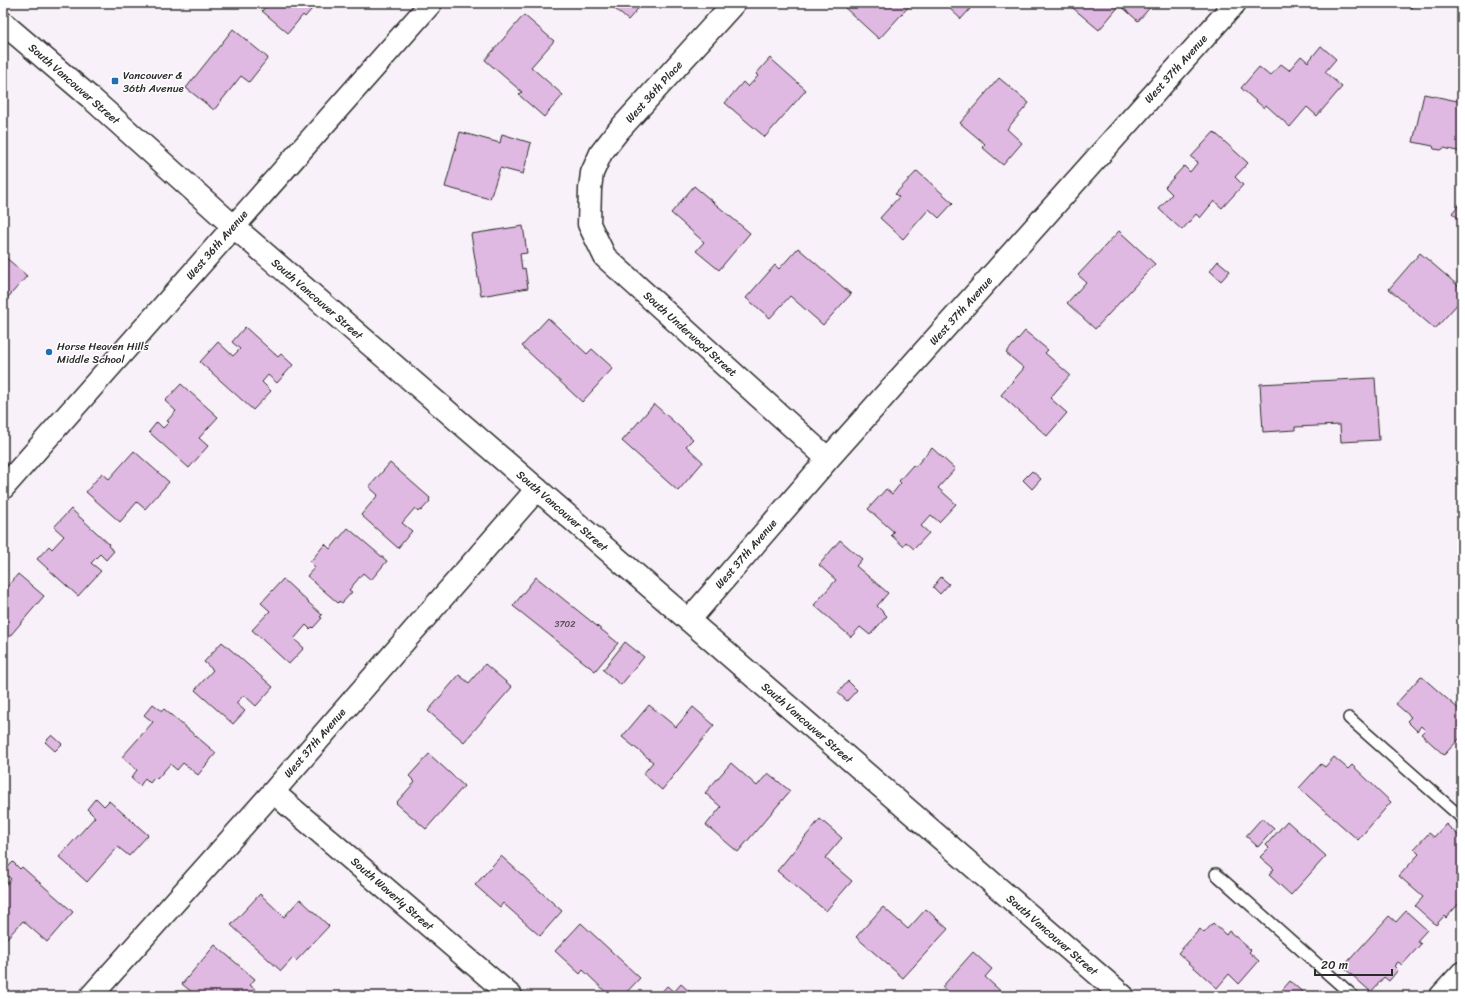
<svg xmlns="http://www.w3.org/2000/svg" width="1465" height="999" viewBox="0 0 1465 999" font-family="Sriracha,sans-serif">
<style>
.building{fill:#e0b9e2;stroke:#2b2b2b}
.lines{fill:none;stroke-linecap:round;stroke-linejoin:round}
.lane-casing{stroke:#2b2b2b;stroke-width:14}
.street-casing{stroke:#2b2b2b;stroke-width:25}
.secondary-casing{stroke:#2b2b2b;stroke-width:25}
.lane{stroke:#fff;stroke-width:11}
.street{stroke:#fff;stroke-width:22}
.secondary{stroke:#fff;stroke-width:22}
.poi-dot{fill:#1f6fb2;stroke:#fff;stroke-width:1.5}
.labels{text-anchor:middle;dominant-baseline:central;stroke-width:3;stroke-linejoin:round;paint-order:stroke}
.number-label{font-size:9px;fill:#584e59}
.street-label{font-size:11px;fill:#2b2b2b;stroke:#fff}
.poi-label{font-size:11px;fill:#2b2b2b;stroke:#fff;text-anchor:start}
</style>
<rect width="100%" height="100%" fill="#f9f1f9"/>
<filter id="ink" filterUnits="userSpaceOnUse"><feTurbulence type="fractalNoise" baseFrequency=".025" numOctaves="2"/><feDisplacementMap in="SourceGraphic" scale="8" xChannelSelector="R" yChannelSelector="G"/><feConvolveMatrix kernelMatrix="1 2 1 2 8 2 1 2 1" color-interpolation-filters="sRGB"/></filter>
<g filter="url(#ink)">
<path class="building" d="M269,3H317L305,17L303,15L288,33L262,11Z
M608,3H643L628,20Z
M848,3H912L879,39L844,7Z
M955,3H964L970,9L961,19L950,9Z
M1067,3H1154L1138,21L1120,5L1099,30Z
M1407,3H1417L1412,8Z
M524,15L554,41L531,67L563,95L544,117L519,95L522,92L485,60Z
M233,29L268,58L249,82L241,76L214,110L186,88Z
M1321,46L1336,59L1325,72L1342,87L1317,116L1307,107L1290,127L1266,105L1264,108L1241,88L1259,67L1270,76L1281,64L1289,70L1301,56L1308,62Z
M770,58L806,90L765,137L725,103L743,82L748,87L758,76L756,74Z
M999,78L1029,103L1007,129L1022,143L1003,165L982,147L985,144L960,123Z
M1424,94L1462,102V151L1461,152L1444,148L1441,150L1434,149L1433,146L1413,142Z
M460,132L500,143L502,134L531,143L523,174L500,168L490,199L445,187Z
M1214,132L1248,163L1235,177L1243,185L1222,208L1214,201L1200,218L1196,214L1182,230L1159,209L1172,194L1165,187L1184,166L1190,172L1198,162L1191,157Z
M917,171L953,203L939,218L929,209L903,239L880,218L899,197L895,194Z
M694,186L750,233L719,270L696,251L704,242L671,213Z
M1462,201V221L1452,213Z
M523,226L527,253L520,254L522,269L525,268L528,288L481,296L471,234Z
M1119,231L1155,264L1095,329L1067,303L1086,282L1078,275Z
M798,248L851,294L823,325L790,296L770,318L746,298L775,265L779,269Z
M1420,253L1462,289V299L1435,329L1389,289Z
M3,255L27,276L3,303Z
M1218,261L1230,271L1221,281L1210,271Z
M548,318L587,354L592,349L613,368L582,402L522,346Z
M245,327L278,357L281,354L293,365L277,383L268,375L262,382L271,391L253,410L200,362L218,342L233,356L240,349L232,342Z
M1025,331L1048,350L1045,353L1070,375L1050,398L1067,413L1047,436L1001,395L1024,368L1006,353Z
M1375,378L1379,440L1341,442L1340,425L1295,427V430L1263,432L1260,384Z
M181,384L218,417L199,438L208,446L189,468L149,432L157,422L163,428L169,422L167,421L176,411L165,401Z
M654,404L693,439L686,446L703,462L678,491L622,441Z
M932,448L955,469L938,488L956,504L939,522L931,515L921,526L929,533L914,549L906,542L903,546L891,535L894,532L868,509L886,489L892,494L901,483L899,481L913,465L915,467Z
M134,451L169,482L145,509L137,502L120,522L86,492L102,473L109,479Z
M390,463L430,498L429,500L430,501L421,511L420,510L418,512L415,508L402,523L412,531L398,548L361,515L378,495L369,487Z
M1032,471L1041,479L1032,489L1023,480Z
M71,509L109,544L108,546L114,551L106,560L100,554L91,563L101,571L78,596L37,559L49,546L52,549L64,536L54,527Z
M348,528L387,561L371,580L363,573L349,590L352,592L342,603L339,601L338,603L307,576L315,567L310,562L325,544L330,549Z
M840,540L862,559L856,566L888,593L877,606L887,616L870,635L860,627L851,637L814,605L836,580L819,565Z
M18,574L44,596L3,644V592Z
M536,577L618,643L595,671L513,606Z
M941,577L949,584L940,594L933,587Z
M283,579L322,615L320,617L322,618L313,628L312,627L310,629L306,625L294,639L304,648L289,664L252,630L270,611L261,603Z
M222,642L273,687L256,706L244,695L236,703L245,711L233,724L195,690L213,670L204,662Z
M625,642L644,657L621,685L603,670Z
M485,664L512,687L464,742L428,711L459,675L469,683Z
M1421,676L1462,712V736L1444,755L1421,734L1425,730L1421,726L1417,731L1407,721L1411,717L1396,704Z
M848,681L857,690L847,701L838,693Z
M153,704L162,711L164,709L216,753L198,775L183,763L177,770L170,764L157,779L155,777L150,783L145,778L140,786L131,778L137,770L122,757L153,722L144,715Z
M649,705L676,727L693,707L714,725L662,790L643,774L653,762L622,737Z
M52,735L62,744L55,751L45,742Z
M429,754L464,786L426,829L396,803L415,782L409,776Z
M1334,757L1348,769L1352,765L1391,802L1358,840L1299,788L1321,764L1325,767Z
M731,763L757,786L768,773L790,791L738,852L706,825L721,807L705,793Z
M96,798L104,806L109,801L148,835L129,856L118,847L87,882L59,857L95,817L87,809Z
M1262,818L1274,829L1258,847L1246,836Z
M820,819L842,838L825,858L852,881L826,911L777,871Z
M1287,821L1326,856L1291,895L1269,875L1274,869L1260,857L1269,848L1266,845Z
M1446,824L1462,839V860L1461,862L1462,863V882L1458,887L1462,890V900L1446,918L1444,916L1436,925L1415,906L1423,897L1399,876L1419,854L1414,849L1429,833L1434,837Z
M501,856L562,911L540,936L503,903L500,907L475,885Z
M13,862L20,869L22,867L73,912L47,942L23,921L6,939L3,936V888L11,879L3,872Z
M260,894L284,917L300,899L329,926L296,961L293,958L281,971L231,925Z
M883,907L908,929L926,909L948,929L903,978L856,937Z
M1406,911L1427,930L1417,941L1421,944L1402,965L1398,962L1394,966L1398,970L1389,981L1384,977L1371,992L1343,967L1389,916L1396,922Z
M581,923L640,978L623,996H610L583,970L580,974L555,951Z
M1213,923L1226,935L1229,931L1251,950L1249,952L1259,961L1239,984L1229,974L1217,988L1178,953L1200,929L1204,933Z
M215,945L255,979L250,985L257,991L253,996H190L193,993L182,984Z
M973,952L992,969L985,977L1006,996H947L949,993L942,987Z
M1290,981L1307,996H1277Z
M681,984L691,993L688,996H658L667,986L674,992Z
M408,989L417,996H402Z"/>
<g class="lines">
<g class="lane-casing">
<path id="lane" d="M1349,718L1462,818
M1216,874L1353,996"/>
</g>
<g class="street-casing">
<path id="street" d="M734,3L619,130L601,153L592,173L590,189L589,224L605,257L828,459
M689,620L828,459L1235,3
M273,792L511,996
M91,996L273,792L537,489
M1441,996L1462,973"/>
</g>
<g class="secondary-casing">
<path id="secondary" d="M3,23L91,98L233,226L1123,996
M3,488L431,3"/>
</g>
<use href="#lane" class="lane"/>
<use href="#street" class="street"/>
<use href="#secondary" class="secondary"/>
</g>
</g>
<g class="poi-dot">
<rect x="111" y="77" width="8" height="8" rx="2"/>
<circle cx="49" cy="352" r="4"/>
</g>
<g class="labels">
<g class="number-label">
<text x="565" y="624">3702</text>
</g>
<g class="street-label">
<text transform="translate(1176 69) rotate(-48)">West 37th Avenue</text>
<text transform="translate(74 84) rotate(41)">South Vancouver Street</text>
<text transform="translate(654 92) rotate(-48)">West 36th Place</text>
<text transform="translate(217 245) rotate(-49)">West 36th Avenue</text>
<text transform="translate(317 299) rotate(41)">South Vancouver Street</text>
<text transform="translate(961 311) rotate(-48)">West 37th Avenue</text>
<text transform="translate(690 334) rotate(42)">South Underwood Street</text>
<text transform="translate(562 511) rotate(41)">South Vancouver Street</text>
<text transform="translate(746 554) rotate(-49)">West 37th Avenue</text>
<text transform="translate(807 723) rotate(41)">South Vancouver Street</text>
<text transform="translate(315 743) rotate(-49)">West 37th Avenue</text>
<text transform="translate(392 894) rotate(41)">South Waverly Street</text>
<text transform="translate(1052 935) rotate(41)">South Vancouver Street</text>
</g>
<g class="poi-label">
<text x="123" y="75">Vancouver &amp;<tspan x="123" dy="13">36th Avenue</tspan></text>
<text x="57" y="346">Horse Heaven Hills<tspan x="57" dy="13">Middle School</tspan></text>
</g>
</g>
<rect width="1465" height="999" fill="none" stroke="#fff" stroke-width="16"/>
<rect x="8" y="8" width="1449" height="983" fill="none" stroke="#2b2b2b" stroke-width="1.5" filter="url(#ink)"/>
<path d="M1315 969v6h77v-6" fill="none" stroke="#2b2b2b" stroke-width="2"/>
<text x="1321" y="969" font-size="12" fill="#2b2b2b" stroke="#ffffff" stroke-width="3" paint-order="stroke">20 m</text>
</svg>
